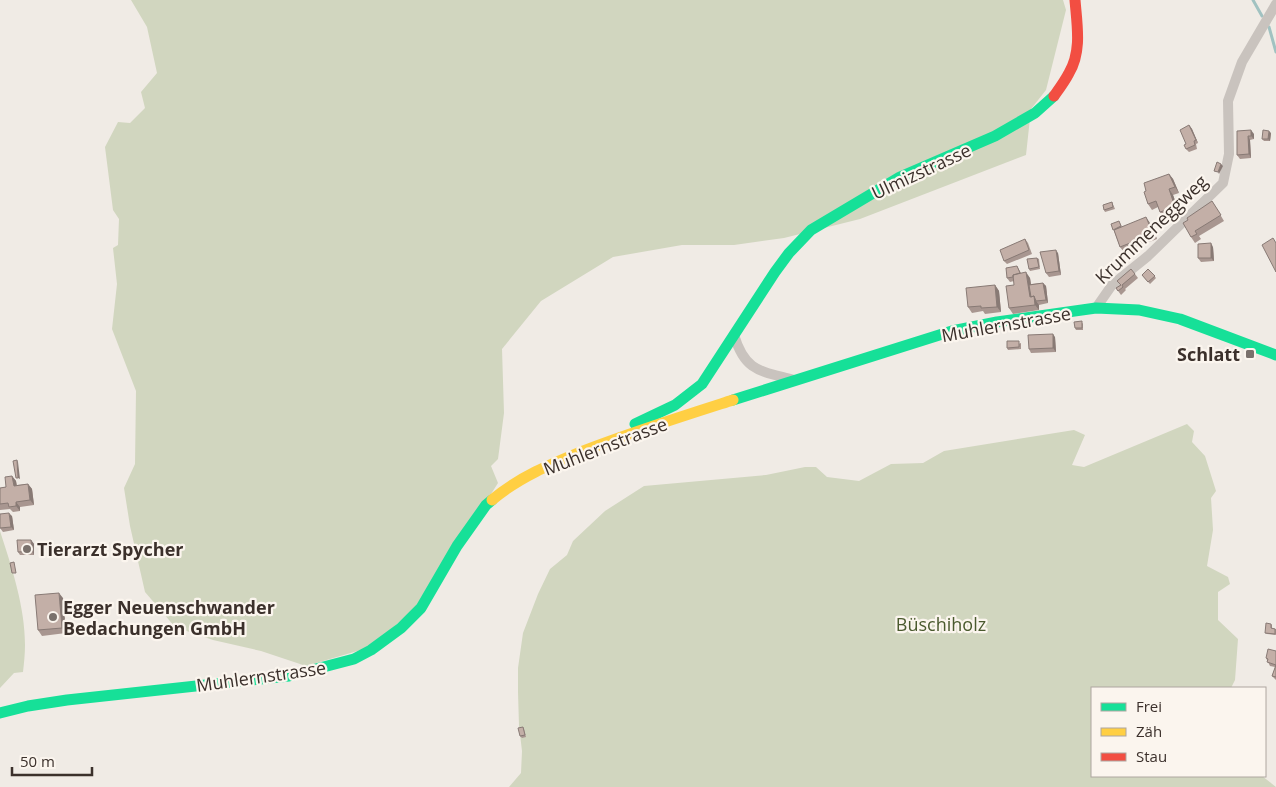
<svg xmlns="http://www.w3.org/2000/svg" width="1276" height="787" viewBox="0 0 1276 787" font-family="'Open Sans',sans-serif">
<style>
.green{fill:#d1d6bf}
.lines{fill:none;stroke-linecap:round;stroke-linejoin:round}
.stream{stroke:#a1c2c1;stroke-width:3}
.street{stroke:#c9c3be;stroke-width:10}
.fast{stroke:#16e098;stroke-width:11}
.slow{stroke:#ffcf43;stroke-width:11}
.jam{stroke:#f24e42;stroke-width:11}
.wall{fill:#a89690}
.shaded-wall{fill:#887a75}
.building{fill:#c3afa7;stroke:#887a75}
.poi-dot{fill:#7a716c;stroke:#fbf5ee;stroke-width:2}
.labels{text-anchor:middle;dominant-baseline:central;stroke-width:4.5;stroke-linejoin:round;paint-order:stroke}
.street-label{font-size:18px;fill:#3b302b;stroke:#fbf5ee}
.poi-label{font-size:18px;font-weight:bold;fill:#3b302b;stroke:#fbf5ee;text-anchor:start}
.park-label{font-size:18px;fill:#4a5a2e;stroke:#fbf5ee}
</style>
<rect width="100%" height="100%" fill="#f0ebe5"/>
<path class="green" d="M131,0H1063L1066,10L1046,90L1031,109L1026,155L860,219L784,238L734,245H682L613,257L541,301L502,349L504,413L498,459L491,466L498,483L423,601L371,647L306,666L261,651L213,640L175,627L145,592L130,526L124,488L135,464L136,391L112,329L117,284L113,248L118,245L119,219L113,210L105,147L118,122L130,123L145,108L141,92L157,73L147,27Z
M1187,424L1194,431L1192,442L1205,456L1216,491L1211,498L1213,530L1207,566L1228,577L1230,584L1218,592V620L1238,639L1235,680L1231,688H1092V776H1262L1276,787H509L521,773L522,751L519,726L518,692V668L523,633L538,594L550,569L567,555L573,541L605,511L644,486L766,475L805,467H816L827,477L859,481L891,464L923,463L944,451L1074,430L1085,435L1072,465L1084,467Z
M0,531C12,568 25,607 25,645C25,654 24,663 23,672L14,673L0,688Z"/>
<g class="lines">
<path class="stream" d="M1253,0L1262,16
M1269,27L1276,52"/>
<path class="street" d="M1096,308L1112,285L1148,256L1223,183L1229,154L1228,101L1242,62L1276,4
M734,335C745,372 761,371 794,380"/>
<path class="fast" d="M733,400L952,331L997,322L1096,308L1139,310L1180,319L1276,355
M635,424L675,405L702,384L775,272L789,253L811,230L900,177L995,136L1035,113L1054,96
M0,713L28,706L67,700L289,676L354,659L371,650L401,628L421,608L457,546L486,505L492,500"/>
<path class="slow" d="M492,500C519,477 551,464 583,451C632,432 683,416 733,400"/>
<path class="jam" d="M1054,96C1059,89 1065,81 1069,73C1082,51 1077,25 1075,0"/>
</g>
<path class="wall" d="M1189,125L1192,129L1198,143L1196,144L1197,149L1189,152L1186,149V144Z
M1237,131L1254,134V139L1250,140L1251,158L1240,159L1237,155Z
M1271,133L1270,141H1264L1262,139Z
M1169,174L1173,179L1179,193L1173,195L1179,212L1164,218L1160,212L1158,207L1152,210L1148,204L1146,191Z
M1212,201L1224,221L1199,236L1201,239L1195,243L1191,237L1188,220Z
M1112,202L1115,209L1105,212L1104,210Z
M1120,223L1122,227L1150,223L1157,239L1124,252L1120,247L1114,231Z
M1025,239L1028,243L1032,254L1007,264L1004,261Z
M1213,247L1214,261L1201,262L1198,258Z
M1058,253L1061,275L1049,277L1046,273Z
M1037,258L1039,259L1040,269L1030,271L1029,269Z
M1017,266L1021,273L1030,278L1031,284L1043,283L1046,286L1048,303L1039,305V310L1013,314L1009,308L1014,285V281L1010,282L1007,278Z
M1148,269L1156,278L1150,284L1142,275Z
M1135,274L1138,278L1125,289L1126,290L1121,295L1116,288Z
M995,285L999,291L1001,312L985,314L983,311L972,313L968,307Z
M1083,323V330H1076L1075,328Z
M1055,337L1056,352L1031,353L1029,349Z
M1021,343V349L1008,350L1007,348Z
M12,476L16,481L17,485L28,484L32,489L34,505L20,507V511L13,512L10,509L0,510V488L6,487Z
M12,516L14,530L3,532L0,528Z
M31,540L34,544V555H20L18,552Z
M63,598L66,633L42,636L38,630Z
M1271,624L1272,625V628L1276,629V635L1267,634L1265,633Z
M1276,651V680L1272,676L1275,667L1270,666L1266,658Z
M523,727L524,729L526,737L522,738L520,736Z"/>
<path class="shaded-wall" d="M1189,125L1192,129L1198,143L1196,140Z
M1251,130L1254,134V139L1251,136Z
M1269,131L1271,133L1270,141L1268,139Z
M1248,136L1250,140L1251,158L1249,154Z
M1221,164L1223,166L1219,174L1218,172Z
M1169,174L1173,179L1179,193L1175,187Z
M1169,189L1173,195L1179,212L1175,207Z
M1146,217L1150,223L1157,239L1153,234Z
M1211,243L1213,247L1214,261L1211,258Z
M1056,250L1058,253L1061,275L1059,271Z
M1026,272L1030,278L1033,299L1030,297Z
M1043,283L1046,286L1048,303L1046,300Z
M995,285L999,291L1001,312L997,307Z
M1034,296L1037,301H1036L1039,305V310L1035,305Z
M1053,334L1055,337L1056,352L1053,348Z
M17,460L18,462L20,479L18,478Z
M12,476L16,481L17,491L14,486Z
M28,484L32,489L34,505L30,500Z
M16,502L20,507V511L16,506Z
M9,513L12,516L14,530L11,527Z
M31,540L34,544V555L32,551Z
M59,593L63,598L66,633L62,628Z"/>
<path class="building" d="M1189,125L1196,140L1194,141L1195,145L1186,149L1184,145L1186,144L1180,130Z
M1251,130V136H1248L1249,154L1237,155V131Z
M1263,130L1269,131L1268,139H1262Z
M1217,162L1221,164L1218,172L1214,171Z
M1169,174L1175,187L1169,189L1175,207L1160,212L1156,201L1148,204L1144,192L1146,191L1144,183Z
M1212,201L1221,215L1195,231L1197,234L1191,237L1183,223L1188,220L1187,218Z
M1112,202L1113,207L1104,210L1103,205Z
M1146,217L1153,234L1120,247L1114,230Z
M1119,221L1121,226L1113,230L1111,224Z
M1273,238L1276,243V272L1262,245Z
M1025,239L1029,250L1004,261L1000,250Z
M1211,243V258H1198V244Z
M1056,250L1059,271L1046,273L1040,252Z
M1037,258L1039,267L1029,269L1027,259Z
M1017,266L1020,273L1013,275V277L1007,278L1006,268Z
M1131,269L1135,274L1122,285L1123,287L1118,291L1116,288L1121,285L1117,281Z
M1148,269L1155,276L1148,282L1142,275Z
M1026,272L1030,297L1034,296L1035,305L1009,308L1006,286L1014,285L1013,275Z
M1043,283L1046,300L1036,301L1034,296L1031,297L1029,285Z
M995,285L997,307L981,308V306L968,307L966,288Z
M1082,321V328H1075L1074,322Z
M1053,334V348L1029,349L1028,335Z
M1007,341H1019V347L1007,348Z
M17,460L18,478H16L13,461Z
M12,476L14,486L28,484L30,500L16,502V506L9,507L8,503L0,504V488L6,487L5,477Z
M9,513L11,527L0,528V514Z
M17,540H31L32,551L18,552Z
M14,562L16,573H12L10,563Z
M59,593L62,628L38,630L35,595Z
M1266,623L1271,624V628L1275,629V634L1265,633Z
M1268,649L1276,651V677L1272,676L1276,665L1267,662L1268,659L1266,658Z
M523,727L525,735L520,736L518,728Z"/>
<g class="poi-dot">
<rect x="1245" y="349" width="10" height="10" rx="2.5"/>
<circle cx="27" cy="549" r="5"/>
<circle cx="53" cy="617" r="5"/>
</g>
<g class="labels">
<g class="street-label">
<text transform="translate(921 171) rotate(-25)">Ulmizstrasse</text>
<text transform="translate(1151 229) rotate(-44)">Krummeneggweg</text>
<text transform="translate(1006 324) rotate(-10)">Muhlernstrasse</text>
<text transform="translate(605 446) rotate(-21)">Muhlernstrasse</text>
<text transform="translate(261 676) rotate(-8)">Muhlernstrasse</text>
</g>
<g class="poi-label">
<text x="1240" y="354" text-anchor="end">Schlatt</text>
<text x="37" y="549">Tierarzt Spycher</text>
<text x="63" y="607">Egger Neuenschwander<tspan x="63" dy="21">Bedachungen GmbH</tspan></text>
</g>
<g class="park-label">
<text x="941" y="624">Büschiholz</text>
</g>
</g>
<rect x="1091" y="687" width="175" height="90" fill="#fbf5ee" stroke="#aea6a0"/>
<rect x="1101" y="703" width="25" height="8" fill="#16e098" stroke="#aea6a0"/>
<text x="1136" y="712" font-size="15" fill="#3b302b">Frei</text>
<rect x="1101" y="728" width="25" height="8" fill="#ffcf43" stroke="#aea6a0"/>
<text x="1136" y="737" font-size="15" fill="#3b302b">Zäh</text>
<rect x="1101" y="753" width="25" height="8" fill="#f24e42" stroke="#aea6a0"/>
<text x="1136" y="762" font-size="15" fill="#3b302b">Stau</text>
<path d="M12 767v8h80v-8" fill="none" stroke="#3b302b" stroke-width="2.5"/>
<text x="20" y="767" font-size="15" fill="#3b302b" stroke="#fbf5ee" stroke-width="4" paint-order="stroke">50 m</text>
</svg>
